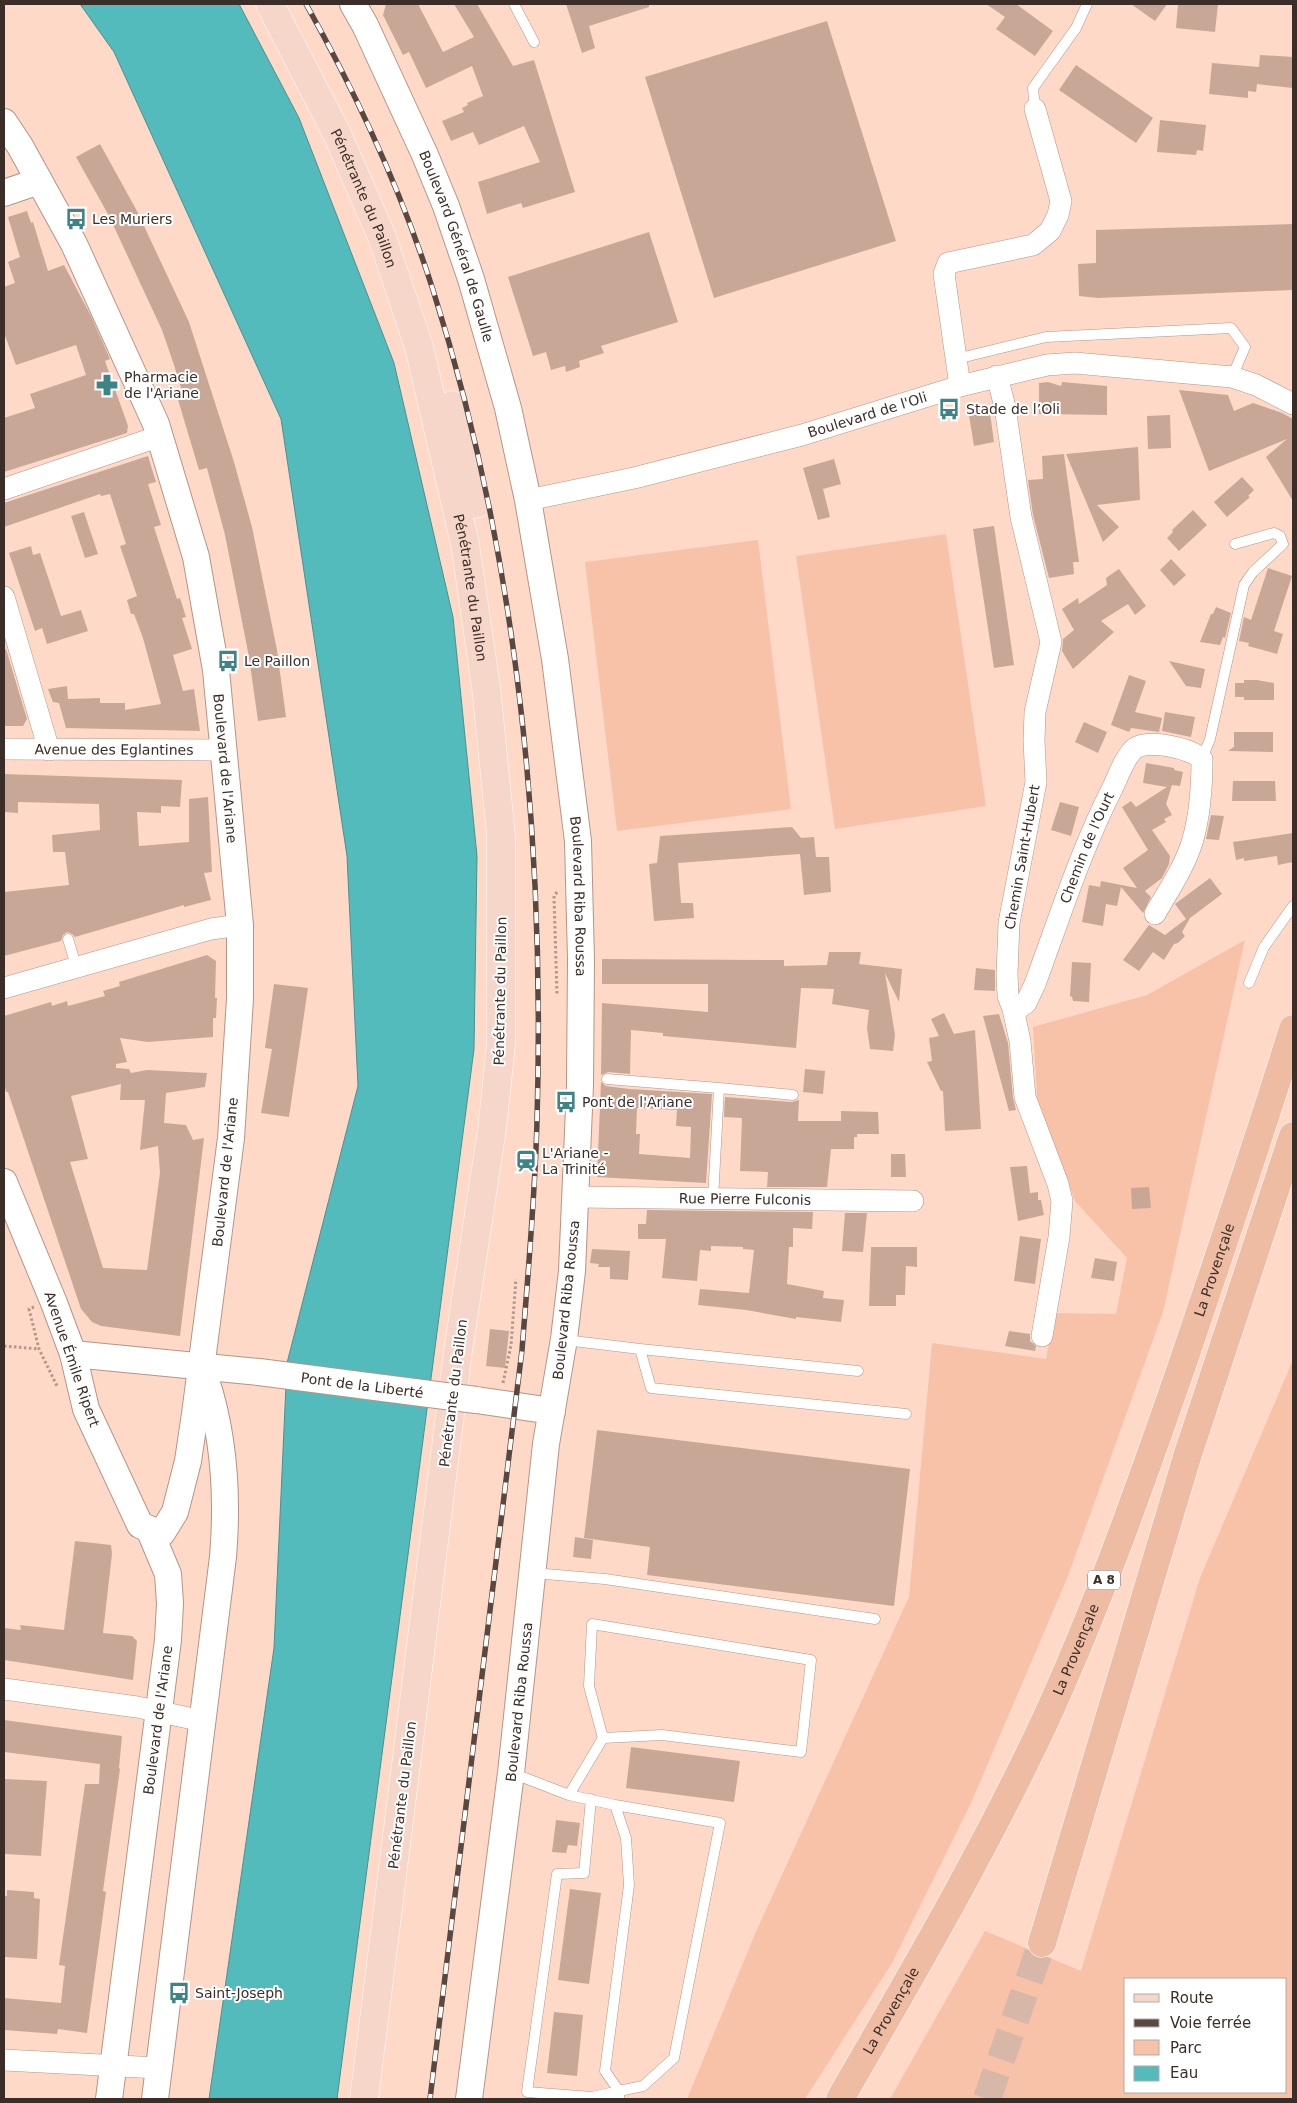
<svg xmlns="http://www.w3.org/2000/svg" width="1297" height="2103" viewBox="0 0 1297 2103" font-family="'DejaVu Sans',sans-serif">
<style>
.green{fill:#f8c2a9;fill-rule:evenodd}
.water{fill:#53bbbc;stroke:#4c908f}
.building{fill:#c9a796;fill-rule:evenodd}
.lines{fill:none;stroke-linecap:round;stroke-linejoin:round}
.motorway-tunnel{stroke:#d7b7a8;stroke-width:28;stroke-dasharray:28 14;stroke-linecap:butt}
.service-casing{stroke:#b69484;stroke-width:11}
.minor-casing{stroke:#b69484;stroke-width:22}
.tertiary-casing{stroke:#b69484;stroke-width:28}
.primary-casing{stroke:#fff;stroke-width:29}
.motorway-casing{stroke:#fff;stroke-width:29}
.path{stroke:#b3978a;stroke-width:3;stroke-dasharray:2.5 2.5;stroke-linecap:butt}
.service{stroke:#fff;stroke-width:10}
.minor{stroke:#fff;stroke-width:21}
.tertiary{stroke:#fff;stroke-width:26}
.primary{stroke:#f5d6c8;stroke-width:28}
.motorway{stroke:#eebba3;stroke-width:28}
.rail-casing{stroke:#594840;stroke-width:5.5}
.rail{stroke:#fff;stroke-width:4;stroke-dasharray:11;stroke-linecap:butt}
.tertiary-bridge-casing{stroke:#b69484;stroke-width:28;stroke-linecap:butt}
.tertiary-bridge{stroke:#fff;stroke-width:26}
.labels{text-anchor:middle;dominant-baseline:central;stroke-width:4;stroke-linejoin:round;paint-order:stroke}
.shield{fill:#fff;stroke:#766c68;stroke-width:1}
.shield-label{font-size:12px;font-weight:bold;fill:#3b2d27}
.street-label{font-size:14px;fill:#3b2d27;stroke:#fff}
.poi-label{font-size:14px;fill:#3b2d27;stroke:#fff;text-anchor:start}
</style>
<rect width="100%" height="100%" fill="#fed9c8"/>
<path class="green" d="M946,534L986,806L835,829L796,556Z
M758,540L791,809L617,831L585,562Z
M1245,940L1163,1312L1068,1576L971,1803L892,1963L805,2099H687L755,1934L909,1597L932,1343L1046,1359L1055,1313L1116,1314L1127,1258L1075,1201L1037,1097L1033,1027L1147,995Z
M1293,1360V2099H890L985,1931L1081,1971L1200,1578ZM1126,1979H1286V2092H1126Z"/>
<path class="water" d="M80,4H239L299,118L394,363L453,617L477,856L474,1049L337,2099H209L274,1648L287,1363L358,1086L347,856L281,419L114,52Z"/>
<path class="building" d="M386,4H418L443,52L474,37L454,4H477L513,66L534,60L575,192L523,208L521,203L487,214L478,182L540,162L524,126L479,145L473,132L451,141L442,121L464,112L462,108L468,105L467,103L483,96L472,66L426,88L409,52L403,55L383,15Z
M566,4H649V7L589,26L595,48L582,53Z
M986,4H1016L1053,31L1035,56L996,29L1005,17Z
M1131,4H1167L1155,21Z
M1178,4H1218L1215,32L1176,28Z
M827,21L896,241L714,298L645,77Z
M1260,55L1293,57V88L1257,84L1256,92L1248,91V98L1209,94L1212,63L1259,67Z
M1076,65L1153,118L1136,143L1059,90Z
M1160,120L1206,125L1203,151L1197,150L1196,155L1157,152Z
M100,144L137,211L189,322L234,462L252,527L277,650L286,717L258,721L249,657L225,535L207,468L199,470L176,393L182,391L174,365L162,330L109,216L76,157Z
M27,211L31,223L33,222L48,271L64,265L91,316L110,359L105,361L128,426L127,433L4,472V418L35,408L30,394L86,375L76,345L16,365L4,333V287L15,283L8,262L20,257L8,217Z
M1293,224V290L1098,298L1079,296L1078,264L1096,263V230Z
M649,232L678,322L601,346L604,353L579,361L580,367L566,372L565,366L551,370L546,352L533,356L508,277Z
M1048,382L1061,386L1062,382L1107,386V415L1039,414V383Z
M1179,390L1228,395L1234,411L1253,403L1282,413L1293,419V501L1266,457L1287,439L1209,471Z
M989,406L994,442L974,446L968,409Z
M1170,415L1171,448L1148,449L1147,416Z
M1138,447L1140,500L1097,505L1119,527L1103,542L1066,454Z
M1064,454L1079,562H1073L1074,574L1049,578L1033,515L1028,480L1043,479L1042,456Z
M148,456L156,482L148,484L161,525L154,527L177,599L180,598L186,617L182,618L192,649L173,655L183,691L194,689L200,731L66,728L59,703L53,702L48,689L67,686L68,699L100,698V703H125V710L161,704L143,638L134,614H131L127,600L137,596L120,546L126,544L110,494L101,496L100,494L4,527V503Z
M834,459L841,484L823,489L830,517L818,520L803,468Z
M1242,477L1254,490L1248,496L1250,497L1227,517L1214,502Z
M1193,510L1207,525L1179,551L1167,538L1173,532L1172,530Z
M84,512L98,554L85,558L71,516Z
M994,526L1014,665L994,668L973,529Z
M31,546L33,555L40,553L61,616L81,610L88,631L47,644L42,628L35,631L9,553Z
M1171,559L1186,575L1174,586L1160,570Z
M1268,568L1292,576L1274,631L1283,634L1277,654L1248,646L1249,643L1239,641L1244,617L1251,620Z
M1119,569L1146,606L1135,615L1128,604L1101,621L1114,632L1073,669L1062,651L1063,639L1074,630L1062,609L1078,598L1079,604L1107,585L1106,578Z
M1216,607L1231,613L1225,638L1223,637L1220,645L1200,642L1211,614H1213Z
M6,649L27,719L23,726H4V650Z
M1169,661L1205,669L1201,688L1186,686Z
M1129,675L1146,681L1135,712L1162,718L1159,732L1131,728L1129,732L1111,725Z
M1244,680H1257L1274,683V700H1244V697H1235V683H1244Z
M1165,712L1195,717L1191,737L1162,731Z
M1084,722L1107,732L1098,753L1075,742Z
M1234,732H1273V752L1228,751L1235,746H1234Z
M1146,763L1174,768V770L1183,772L1180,786L1172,785L1166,804L1172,815L1164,819L1166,822L1152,830L1170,856L1169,864L1162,878L1145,891L1151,897L1143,913L1121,887L1117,906L1106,904L1103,926L1082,922L1089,885L1100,887L1101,881L1137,888L1123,868L1148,850L1122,807L1131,801L1136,807L1167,787L1143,783Z
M4,774L182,780L180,807L161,806V813L137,812L139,846L189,842V799L208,797L212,872L204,873L211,900L184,907V905L75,937L72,934L67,932L63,935L61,941L4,956V892L69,885L65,852H53L52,835L100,830L99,804L18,802V813L4,812Z
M1233,781H1275L1276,801H1232Z
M1060,802L1079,807L1071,836L1051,830Z
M1211,815L1224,816L1219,840L1206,839Z
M792,827L801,838L814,837L816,857H829L831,892L804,895L800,854L678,863L681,903H693L694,918L654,921L649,864L657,863L660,836Z
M1293,833V862L1278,865L1277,856L1244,861V858L1236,860L1233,842Z
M1210,878L1222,894L1190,918L1182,932L1185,936L1178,943L1174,944L1164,960L1153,952L1139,971L1123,960L1149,925L1165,935L1186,919L1175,904Z
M829,952H861L859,964L902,969L899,1002L885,973L895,1035L893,1051L870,1049L867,1028L869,1010L832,1004L834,989L801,988L796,1048L663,1036V1033L631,1030L630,1074L608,1072L601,1075L602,1003L708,1012V984H602V959L784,960V966L827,965Z
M207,955L216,961L215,998H217L216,1018H213V1037L148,1042L120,1038L127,1062L116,1064V1068L129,1069L131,1073L147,1070L207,1073L205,1087L166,1093L164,1123L186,1125L193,1140L204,1138L180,1336L101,1326L92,1322L81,1309L8,1092H6L4,1083V1016L51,1002L52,1006L67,1001L68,1006L105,996L103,991L120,986L119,982ZM121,1084L120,1100H145L140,1150L158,1146L160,1173L147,1270L103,1268L70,1162L88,1159L71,1096Z
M1072,962L1091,963L1089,1002L1073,1001L1072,997L1070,996Z
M976,968L995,970V991L974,990Z
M274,984L308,988L289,1117L261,1113L272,1049L265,1048Z
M944,1013L954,1034L975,1030L981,1129L945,1131L943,1091H941L927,1062L932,1061L929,1038L939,1036L931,1019Z
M999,1014L1008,1043L1013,1098L1016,1110L1009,1111L983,1016Z
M805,1069L825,1071L823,1094L803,1092Z
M601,1082L606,1086L629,1089L712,1094L706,1183L597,1177ZM637,1108L677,1110L676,1126L691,1127L690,1158L639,1154L640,1134H636Z
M725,1097L792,1102L799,1100L798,1121H841V1111L878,1112L879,1134H857V1137H854V1149H831L827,1187H767L768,1172L740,1171L742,1118L724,1117Z
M891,1154H905L906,1177H891Z
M1027,1166L1030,1193L1038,1192V1200H1041L1044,1215L1018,1221L1010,1167Z
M1149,1187L1151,1208L1132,1209L1131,1188Z
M647,1210L813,1212L812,1229L793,1228V1247H789L787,1284L824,1291L823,1298L844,1300L841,1322L796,1317V1319L746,1310L698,1305L700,1289L749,1293L754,1250L743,1249V1247L711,1246V1251L700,1250L697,1281L662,1278L666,1239H638V1224H646Z
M845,1213H867L863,1252L842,1251Z
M1020,1236L1041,1239L1035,1284L1014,1281Z
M871,1247H917V1267L906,1266L905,1295H896V1306H869Z
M592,1249L630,1251L628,1280L610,1279V1267H598L599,1264L590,1263Z
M1095,1258L1117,1262L1114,1281L1091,1278Z
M490,1329L509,1331L505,1368L486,1366Z
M1009,1331L1030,1334V1341L1036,1346L1035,1351L1005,1346Z
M597,1430L910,1469L894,1606L647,1575L650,1547L584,1538Z
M575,1537L593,1540L591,1559L573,1557Z
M75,1541L111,1545L112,1554L103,1633L132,1636L137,1641L133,1680L4,1660V1628L21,1630L20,1625L64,1630Z
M4,1720L122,1736L119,1768L120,1769L103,1891L106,1892L87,2033L58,2029L57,2034L4,2030V1998L61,2003L65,1966L59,1965L85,1784H99L100,1764L4,1752Z
M631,1747L740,1761L734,1802L626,1788Z
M4,1779L47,1781L41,1856L4,1854Z
M556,1820L580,1823L577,1846L568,1845L566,1853L552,1852Z
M570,1889L601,1893L589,1984L558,1980Z
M7,1890L34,1892V1898L40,1899L37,1959L4,1957V1896H7Z
M554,2012L583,2015L577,2076L547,2073Z"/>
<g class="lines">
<path class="motorway-tunnel" d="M987,2099L1042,1943"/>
<g class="service-casing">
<path id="service" d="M514,4L534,42
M1035,109L1033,88L1076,28L1087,4
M956,359L1046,337L1231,328L1245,347L1232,377
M1202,759L1210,739L1244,585L1253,572L1283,544L1280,536L1274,533L1235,544
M68,939L77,969
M1249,983L1264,947L1293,906
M607,1079L719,1088L713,1199
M719,1088L793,1095
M565,1340L640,1349L651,1388L906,1414
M640,1349L858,1371
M533,1573L605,1579L875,1619
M512,1773L569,1795L615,1805L626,1838L629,1885L605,2071L619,2091L643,2086L674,2058L720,1823L615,1805
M569,1795L603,1738L662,1735L801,1752L811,1660L592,1624L589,1686L603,1738
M591,1799L584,1873L557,1874L527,2092L592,2097L619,2091V2099"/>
</g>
<g class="minor-casing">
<g id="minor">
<path d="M997,376L1005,407L1021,517L1051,642L1035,712L1034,741L1036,782L1009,923L1007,974L1008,996L1013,1009L1020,1041L1025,1097L1058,1184L1062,1201L1059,1237L1042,1336"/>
<path d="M960,386L944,274L948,263L1033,245L1050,231L1058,215L1061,201L1035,109"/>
<path d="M4,489L160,436"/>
<path id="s1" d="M528,500L634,478L802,435L960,386L1047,365L1075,363L1232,377L1256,385L1293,404"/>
<path d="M4,597L49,750"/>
<path id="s2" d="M4,749L224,750"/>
<path d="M4,988L211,929L240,925"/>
<path id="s3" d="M1014,1012L1026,1003L1035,984C1059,919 1081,850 1112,789C1118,777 1123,761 1132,751C1143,737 1191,748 1202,759C1202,785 1200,814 1193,839C1186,865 1168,891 1155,914"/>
<path id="s4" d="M576,1197L913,1201"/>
<path d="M4,1689L137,1707L203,1721"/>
<path d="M4,2060L158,2068"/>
</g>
</g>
<g class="tertiary-casing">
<g id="tertiary">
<path id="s5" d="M353,4L365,25L425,155L446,206L471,279L508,408L528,500L555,659L578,841L581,960L580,1085L572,1271L564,1339L546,1444L511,1773L469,2099"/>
<path id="s6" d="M4,122L20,146L74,244L156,424L196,557L216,670L240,925V999L231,1138L195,1414L188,1461L175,1512L162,1533L156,1532L140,1525L86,1409L73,1354L54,1303L4,1182"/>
<path d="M4,193L39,181"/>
<path d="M73,1354L259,1372"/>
<path d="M476,1400L552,1411"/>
<path id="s7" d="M109,2099L168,1640L170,1603L168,1574L149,1529"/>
<path d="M155,2099L223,1557C228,1497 224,1434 205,1377"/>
</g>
</g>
<g class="primary-casing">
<g id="primary">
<path id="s8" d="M270,4L337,134L382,237L419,347L465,544L486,687L501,835V1045L492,1129L458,1351L364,2099"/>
<path d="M452,405L476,504"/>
</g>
</g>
<g class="motorway-casing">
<g id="motorway">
<path d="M1042,1943L1187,1457L1293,1136"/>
<path id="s9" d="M840,2099C911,1976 983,1853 1044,1723C1096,1610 1138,1492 1179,1374C1218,1259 1257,1145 1293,1029"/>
</g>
</g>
<path class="path" d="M557,892L554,896L557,995
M34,1307L29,1309L39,1349L57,1386
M4,1346L39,1349
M503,1383L511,1345L516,1279"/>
<use href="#service" class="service"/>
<use href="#minor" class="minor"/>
<use href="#tertiary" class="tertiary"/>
<use href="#primary" class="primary"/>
<use href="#motorway" class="motorway"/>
<g class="rail-casing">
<path id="rail" d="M306,4C357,95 401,190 433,290C518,557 545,842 537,1121C535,1198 528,1274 522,1350L430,2099"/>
</g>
<use href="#rail" class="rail"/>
<g class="tertiary-bridge-casing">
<g id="tertiary-bridge">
<path id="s10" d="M259,1372L476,1400"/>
</g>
</g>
<use href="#tertiary-bridge" class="tertiary-bridge"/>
</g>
<defs>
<g id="bus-bare" transform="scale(1.725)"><path d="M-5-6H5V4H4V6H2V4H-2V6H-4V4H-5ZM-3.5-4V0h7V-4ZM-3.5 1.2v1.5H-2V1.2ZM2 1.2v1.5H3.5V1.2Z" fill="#3c8485" stroke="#fff" stroke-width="2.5" paint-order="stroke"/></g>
<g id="pharmacy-bare" transform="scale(1.725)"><path d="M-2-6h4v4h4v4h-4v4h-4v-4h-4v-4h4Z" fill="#3c8485" stroke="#fff" stroke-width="2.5" paint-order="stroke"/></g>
<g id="station-bare" transform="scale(1.725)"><path d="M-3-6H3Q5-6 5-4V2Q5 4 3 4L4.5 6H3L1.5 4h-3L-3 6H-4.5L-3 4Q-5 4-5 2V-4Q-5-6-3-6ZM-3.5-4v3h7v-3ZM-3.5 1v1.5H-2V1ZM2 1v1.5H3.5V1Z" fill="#3c8485" stroke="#fff" stroke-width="2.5" paint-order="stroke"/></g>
</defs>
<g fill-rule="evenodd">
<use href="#bus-bare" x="76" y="219"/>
<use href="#pharmacy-bare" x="107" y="385"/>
<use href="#bus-bare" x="949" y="409"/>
<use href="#bus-bare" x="228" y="661"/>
<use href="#bus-bare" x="566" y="1102"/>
<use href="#station-bare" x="526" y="1161"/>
<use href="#bus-bare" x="179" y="1993"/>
</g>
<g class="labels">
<rect class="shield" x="1088" y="1570.5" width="32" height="19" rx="4"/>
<g class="shield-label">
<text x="1104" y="1580">A 8</text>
</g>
<g class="street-label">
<text stroke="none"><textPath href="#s8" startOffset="216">Pénétrante du Paillon</textPath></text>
<text stroke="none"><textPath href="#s5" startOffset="264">Boulevard Général de Gaulle</textPath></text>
<text stroke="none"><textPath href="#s1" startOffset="350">Boulevard de l'Oli</textPath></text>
<text stroke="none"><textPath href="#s8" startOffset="621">Pénétrante du Paillon</textPath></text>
<text stroke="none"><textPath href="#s2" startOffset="110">Avenue des Eglantines</textPath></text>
<text stroke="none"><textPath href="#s6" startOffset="691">Boulevard de l'Ariane</textPath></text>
<text stroke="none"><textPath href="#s3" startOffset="182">Chemin de l'Ourt</textPath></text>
<text transform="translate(1022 857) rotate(-80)">Chemin Saint-Hubert</text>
<text stroke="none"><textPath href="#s5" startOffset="928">Boulevard Riba Roussa</textPath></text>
<text transform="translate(500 991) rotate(-89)">Pénétrante du Paillon</text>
<text transform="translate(225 1172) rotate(-84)">Boulevard de l'Ariane</text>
<text stroke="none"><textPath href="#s4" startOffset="169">Rue Pierre Fulconis</textPath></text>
<text stroke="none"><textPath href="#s9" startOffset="912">La Provençale</textPath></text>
<text transform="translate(566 1300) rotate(-84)">Boulevard Riba Roussa</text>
<text transform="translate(72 1359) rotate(71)">Avenue Émile Ripert</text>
<text stroke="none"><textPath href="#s10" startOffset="104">Pont de la Liberté</textPath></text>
<text transform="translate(453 1393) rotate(-83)">Pénétrante du Paillon</text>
<text stroke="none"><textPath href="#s9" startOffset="508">La Provençale</textPath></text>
<text transform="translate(519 1702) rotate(-84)">Boulevard Riba Roussa</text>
<text stroke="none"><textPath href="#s7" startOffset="382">Boulevard de l'Ariane</textPath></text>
<text transform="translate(402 1795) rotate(-83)">Pénétrante du Paillon</text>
<text stroke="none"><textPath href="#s9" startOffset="102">La Provençale</textPath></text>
</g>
<g class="poi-label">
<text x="92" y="219">Les Muriers</text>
<text x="124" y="377">Pharmacie<tspan x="124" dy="16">de l'Ariane</tspan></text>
<text x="966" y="409">Stade de l’Oli</text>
<text x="244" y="661">Le Paillon</text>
<text x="582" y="1102">Pont de l'Ariane</text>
<text x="542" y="1153">L'Ariane -<tspan x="542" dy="16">La Trinité</tspan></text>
<text x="195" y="1993">Saint-Joseph</text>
</g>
</g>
<rect width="1297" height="2103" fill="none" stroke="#3b2d27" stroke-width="10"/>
<rect x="1124" y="1978" width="162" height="115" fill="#ffffff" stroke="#b1aba9"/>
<rect x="1134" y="1994" width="25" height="8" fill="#f5d6c8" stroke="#b1aba9"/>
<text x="1170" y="2003" font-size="15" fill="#3b2d27">Route</text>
<rect x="1134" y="2019" width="25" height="8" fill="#594840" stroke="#b1aba9"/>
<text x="1170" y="2028" font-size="15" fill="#3b2d27">Voie ferrée</text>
<rect x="1134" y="2040" width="25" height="15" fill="#f8c2a9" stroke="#b1aba9"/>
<text x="1170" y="2053" font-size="15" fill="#3b2d27">Parc</text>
<rect x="1134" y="2066" width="25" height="15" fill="#53bbbc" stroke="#b1aba9"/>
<text x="1170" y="2078" font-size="15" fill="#3b2d27">Eau</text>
</svg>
